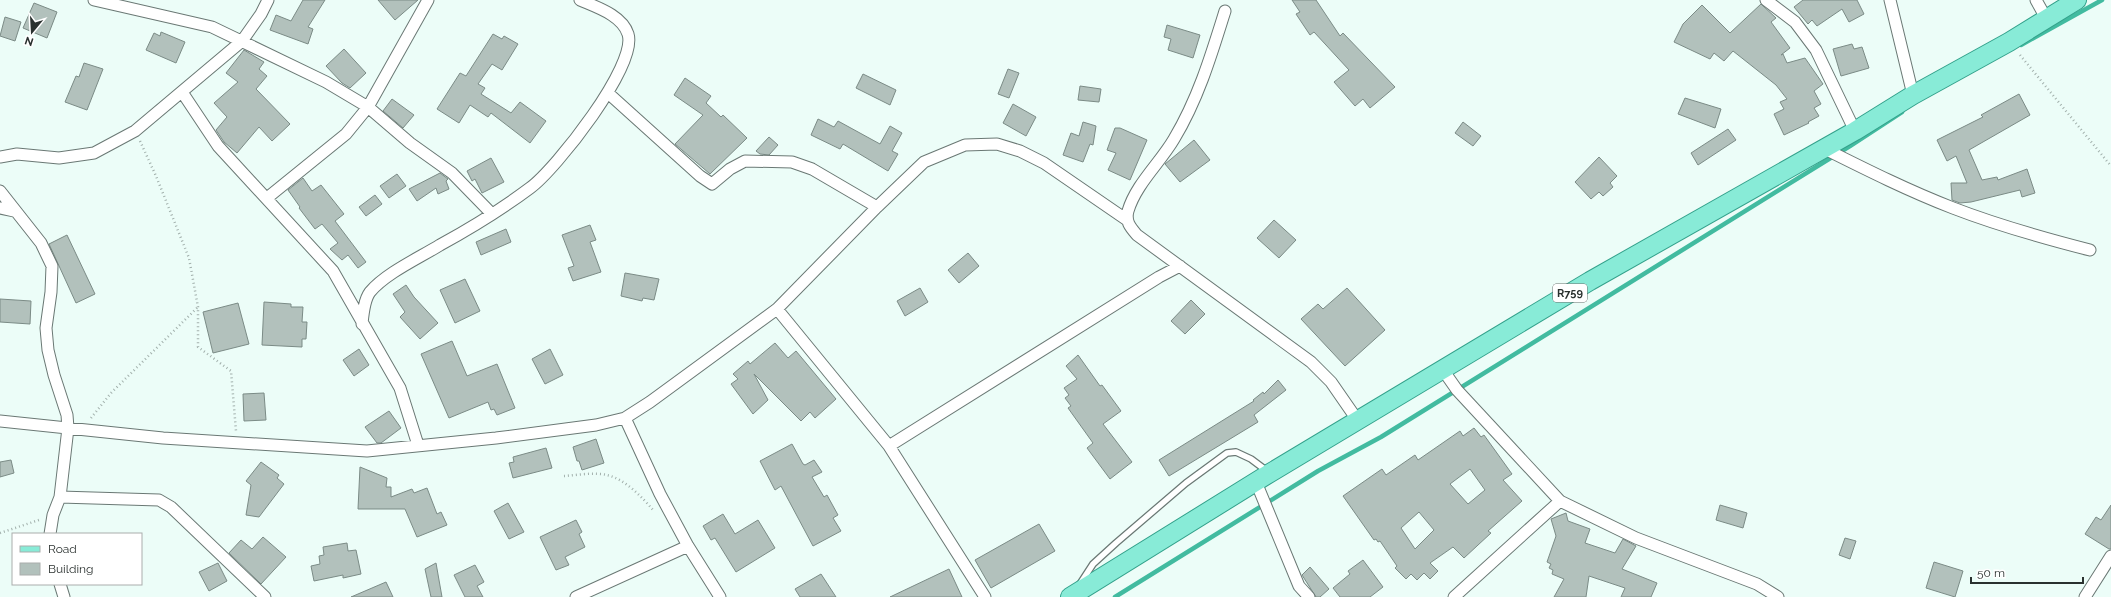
<svg xmlns="http://www.w3.org/2000/svg" width="2111" height="597" viewBox="0 0 2111 597" font-family="Raleway,sans-serif">
<style>
.lines{fill:none;stroke-linecap:round;stroke-linejoin:round}
.stream{stroke:#42bba0;stroke-width:4.5}
.building{fill:#b2c1bc;stroke:#7b8b86;fill-rule:evenodd}
.service-casing{stroke:#6a7874;stroke-width:8}
.minor-casing{stroke:#6a7874;stroke-width:13}
.primary-casing{stroke:#33a18b;stroke-width:20}
.path{stroke:#a2b0ac;stroke-width:2.5;stroke-dasharray:1 3;stroke-linecap:butt}
.service{stroke:#fff;stroke-width:5.5}
.minor{stroke:#fff;stroke-width:11}
.primary{stroke:#88ebd7;stroke-width:18}
.labels{text-anchor:middle;dominant-baseline:central;stroke-width:3;stroke-linejoin:round;paint-order:stroke}
.shield{fill:#fff;stroke:#6a6f6d;stroke-width:1}
.shield-label{font-size:11px;font-weight:bold;fill:#2a312f}
</style>
<rect width="100%" height="100%" fill="#ecfdf8"/>
<g class="lines">
<path class="stream" d="M2021,45L2102,0
M1115,597L1318,471L1381,437L1850,146L1902,112"/>
</g>
<path class="building" d="M303,0H325L308,27L313,29L308,44L270,30L276,15L291,21Z
M378,0H418L395,20Z
M1292,0H1316L1340,36L1343,33L1395,87L1370,108L1363,99L1355,106L1334,82L1349,70L1314,32L1310,35L1296,14L1300,12Z
M1803,0H1857L1864,14L1849,22L1842,9L1817,26L1812,20L1808,24L1794,7Z
M34,3L57,12L47,38L23,28Z
M1761,4L1776,18L1771,22L1790,48L1781,55L1783,54L1787,63L1805,58L1823,84L1814,91L1821,104L1814,108L1819,116L1808,122L1809,123L1784,135L1774,114L1784,109L1780,102L1787,99L1776,85L1733,51L1724,61L1714,53L1710,59L1674,42L1683,24L1702,5L1730,33Z
M5,17L21,22L15,41L0,36Z
M1167,25L1200,35L1193,58L1168,50L1171,39L1164,37Z
M161,32L185,42L176,63L146,50L154,33L160,36Z
M493,34L502,39L504,36L518,44L502,70L492,64L478,84L485,88L481,94L511,113L520,102L546,121L530,143L491,113L488,117L470,105L459,123L437,109L460,73L466,76Z
M1852,44L1854,49L1862,47L1869,68L1841,76L1833,49Z
M344,49L366,73L350,88L342,83L326,66Z
M244,50L264,62L259,69L267,76L256,89L290,124L272,141L259,127L237,153L224,142L216,130L227,117L214,103L238,82L226,73Z
M84,63L103,69L87,110L65,102L76,76L79,77Z
M1008,69L1019,73L1009,98L998,94Z
M863,74L896,90L890,105L856,88Z
M685,78L711,96L706,103L721,117L723,115L747,138L710,174L675,144L703,115L674,95Z
M1080,86L1101,89L1099,102L1078,100Z
M2019,94L2030,115L1969,150L1982,180L1997,177L1998,180L2027,169L2035,193L2022,197L2020,190L1971,202L1960,203L1952,200L1951,183H1967L1956,156L1947,161L1937,140L1983,117L1981,115Z
M1685,98L1721,109L1715,128L1678,114Z
M392,99L414,115L403,128L383,111Z
M1013,104L1036,117L1026,136L1003,123Z
M818,119L834,127L838,121L880,144L890,126L902,133L892,151L898,154L888,171L843,144L840,149L811,135Z
M1083,122L1096,126L1093,145L1090,144L1083,162L1063,155L1071,133L1079,136Z
M1463,122L1481,136L1473,146L1455,133Z
M1115,128H1120L1147,140L1130,180L1108,170L1116,153L1107,150Z
M1728,129L1736,140L1698,165L1691,153Z
M769,137L778,145L769,155L760,154L756,151Z
M1194,140L1210,160L1180,182L1165,164Z
M1599,157L1617,176L1610,183L1613,187L1603,196L1599,192L1591,199L1575,182Z
M491,158L504,182L482,193L475,179L472,181L467,171Z
M440,173L448,179L446,181L449,189L438,194L436,188L417,201L409,189Z
M397,174L406,186L389,198L380,186Z
M303,178L312,191L321,185L344,214L335,221L366,262L358,268L348,255L342,260L330,249L338,243L322,224L315,229L299,208L300,207L288,190Z
M375,195L382,204L366,216L359,207Z
M1274,220L1296,240L1279,258L1257,238Z
M590,225L596,240L590,242L601,272L573,281L568,268L574,266L562,235Z
M506,229L511,242L481,255L476,242Z
M67,235L95,294L76,303L49,244Z
M968,253L979,266L959,283L948,270Z
M625,273L659,279L654,300L643,298L642,301L621,296Z
M465,279L480,311L455,323L440,290Z
M406,285L414,297L438,323L420,339L400,317L405,312L393,294Z
M920,288L928,302L905,316L897,301Z
M1347,288L1385,330L1345,366L1301,319L1318,304L1323,309Z
M0,299L31,301L30,324L0,322Z
M1191,300L1205,314L1185,334L1171,321Z
M264,302L291,304V307H303L302,322H307L306,339H302V347L262,345Z
M238,303L249,344L213,353L203,312Z
M452,341L467,376L497,364L515,408L497,415L494,409L491,410L488,402L449,418L421,354Z
M775,343L788,358L796,351L836,399L815,418L810,412L801,421L754,374L768,400L753,414L731,384L738,379L733,374L748,361L750,364Z
M359,349L369,365L354,376L343,360Z
M550,349L563,375L545,384L532,359Z
M1078,355L1100,386L1102,385L1121,411L1103,424L1132,462L1110,479L1087,448L1093,443L1068,408L1071,406L1065,398L1069,395L1064,388L1077,379L1066,366Z
M1278,380L1286,390L1254,415L1258,422L1169,476L1159,460L1254,401L1253,400L1263,392L1264,394Z
M264,393L266,420L244,421L243,394Z
M389,411L401,428L381,443H377L365,427Z
M1474,428L1481,437L1484,435L1512,474L1503,480L1522,501L1488,531L1491,533L1464,558L1453,547L1430,563L1438,571L1430,579L1424,573L1417,580L1411,574L1406,579L1395,568L1397,566L1380,541L1378,542L1376,539L1374,540L1343,496L1382,469L1386,475L1415,455L1418,460L1460,431L1463,436ZM1470,469L1485,490L1468,504L1450,484ZM1419,512L1434,530L1415,549L1401,528Z
M596,439L604,463L582,470L579,461H577L573,447Z
M792,444L803,464L805,465L814,460L822,472L812,477L824,497L827,495L838,515L833,518L841,531L813,546L781,486L775,490L760,461Z
M546,448L552,468L513,478L509,463L514,462L513,457Z
M11,460L14,473L0,477V462Z
M261,462L279,475L277,478L284,484L259,517L246,515L251,485L246,481Z
M360,467L387,478L386,487H391V497L412,489L414,493L427,488L437,514L441,512L447,525L417,537L405,509H358Z
M508,503L524,532L509,539L494,511Z
M1720,505L1747,513L1743,528L1716,520Z
M2111,505V549H2109L2085,534L2096,517L2101,520Z
M1566,513L1568,521L1590,529L1585,543L1615,553L1623,539L1636,546L1622,569L1657,583L1651,597H1621L1625,588L1589,576L1586,597H1554L1564,579L1552,574L1553,570L1549,568L1551,564L1547,562L1556,536L1551,519Z
M723,514L735,534L758,520L775,548L736,572L715,538L711,540L703,526Z
M576,520L582,532L579,534L585,547L565,557L569,565L556,570L540,537Z
M1039,524L1055,551L991,588L975,560Z
M263,537L286,557L261,584L229,553L241,540L252,549Z
M1845,538L1856,541L1850,559L1839,555Z
M347,543L348,551L356,550L361,574L343,578V575L314,581L311,566L320,564L319,556L324,555L323,547Z
M1363,560L1383,587L1370,597H1340L1333,588L1350,574L1348,571Z
M1934,562L1963,571L1955,597L1926,588Z
M218,563L227,581L209,591L199,572Z
M436,563L442,597H431L425,569Z
M475,565L484,582L477,586L483,597H465L454,575Z
M1310,567L1329,589L1320,597H1316L1302,575Z
M949,569L962,597H890Z
M821,574L836,597H800L795,589Z
M386,582L393,597H351Z"/>
<g class="lines">
<g class="service-casing">
<path id="service" d="M1080,584L1093,564L1116,543L1186,483L1227,453L1236,452L1251,459L1267,471"/>
</g>
<g class="minor-casing">
<path id="minor" d="M94,0L212,27L326,82L368,107L410,143L452,173L491,213
M1766,0L1795,22L1816,50L1855,131
M1890,0L1913,95
M2036,0L2046,18
M1225,11C1211,56 1198,99 1174,139C1160,163 1136,184 1128,211C1125,222 1131,228 1137,235L1311,362L1331,382L1358,421
M182,92L218,146L333,271L400,388L418,445
M608,93L700,176L712,184L730,169L745,161L792,162L812,169L877,207
M1825,149C1867,170 1909,191 1953,208C1997,225 2043,238 2090,250
M0,157L17,154L59,158L94,153L135,131L242,41L261,14L268,0
M0,191L41,243L52,266L51,292L46,328L48,350L54,375L67,415L68,428L60,497L53,515L50,534
M267,198L346,134L368,107L428,0
M0,208L14,211
M777,309L889,446L985,597
M362,324C363,314 364,300 370,292C386,273 419,258 440,245C471,228 502,209 530,188C556,169 638,65 628,34C622,15 596,7 580,0
M1443,370L1457,390L1560,501L1636,538L1757,584L1778,597
M625,418L660,494L688,546L720,597
M0,421L163,438L367,451L496,438L596,425L625,418L650,402L777,309L877,207L924,162L965,145L997,144L1020,151L1044,163L1127,220
M889,446L1159,277L1180,266
M1256,482L1299,586L1309,597
M60,497L159,500L171,507L265,597
M60,584L64,597
M576,597L688,546
M1454,597L1560,501
M2085,597L2111,556"/>
</g>
<g class="primary-casing">
<path id="primary" d="M1070,597L1270,473L1590,281L1855,131L1913,95L2009,42L2077,0"/>
</g>
<path class="path" d="M2020,55L2111,166
M140,141L156,176L189,258L198,307V347L231,371L236,431
M91,418L111,393L198,307
M564,476C578,475 594,472 607,475C625,479 642,497 653,510
M0,533L39,520"/>
<use href="#service" class="service"/>
<use href="#minor" class="minor"/>
<use href="#primary" class="primary"/>
</g>
<g class="labels">
<rect class="shield" x="1553" y="284" width="34" height="18" rx="3"/>
<g class="shield-label">
<text x="1570" y="293">R759</text>
</g>
</g>
<rect x="12" y="533" width="130" height="52" fill="#ffffff" stroke="#aaadac"/>
<rect x="20" y="546" width="20" height="6" fill="#88ebd7" stroke="#aaadac"/>
<text x="48" y="553" font-size="12" fill="#2a312f">Road</text>
<rect x="20" y="563" width="20" height="12" fill="#b2c1bc" stroke="#aaadac"/>
<text x="48" y="573" font-size="12" fill="#2a312f">Building</text>
<g transform="translate(32 32) rotate(198)" stroke="#ffffff" stroke-width="3" paint-order="stroke">
<path d="M0-3L7 15L0 10L-7 15Z" fill="#2a312f"/>
<text y="-6" font-size="11" font-weight="bold" text-anchor="middle" fill="#2a312f">N</text>
</g>
<path d="M1971 577v6h112v-6" fill="none" stroke="#2a312f" stroke-width="2"/>
<text x="1977" y="577" font-size="12" fill="#2a312f" stroke="#ffffff" stroke-width="3" paint-order="stroke">50 m</text>
</svg>
